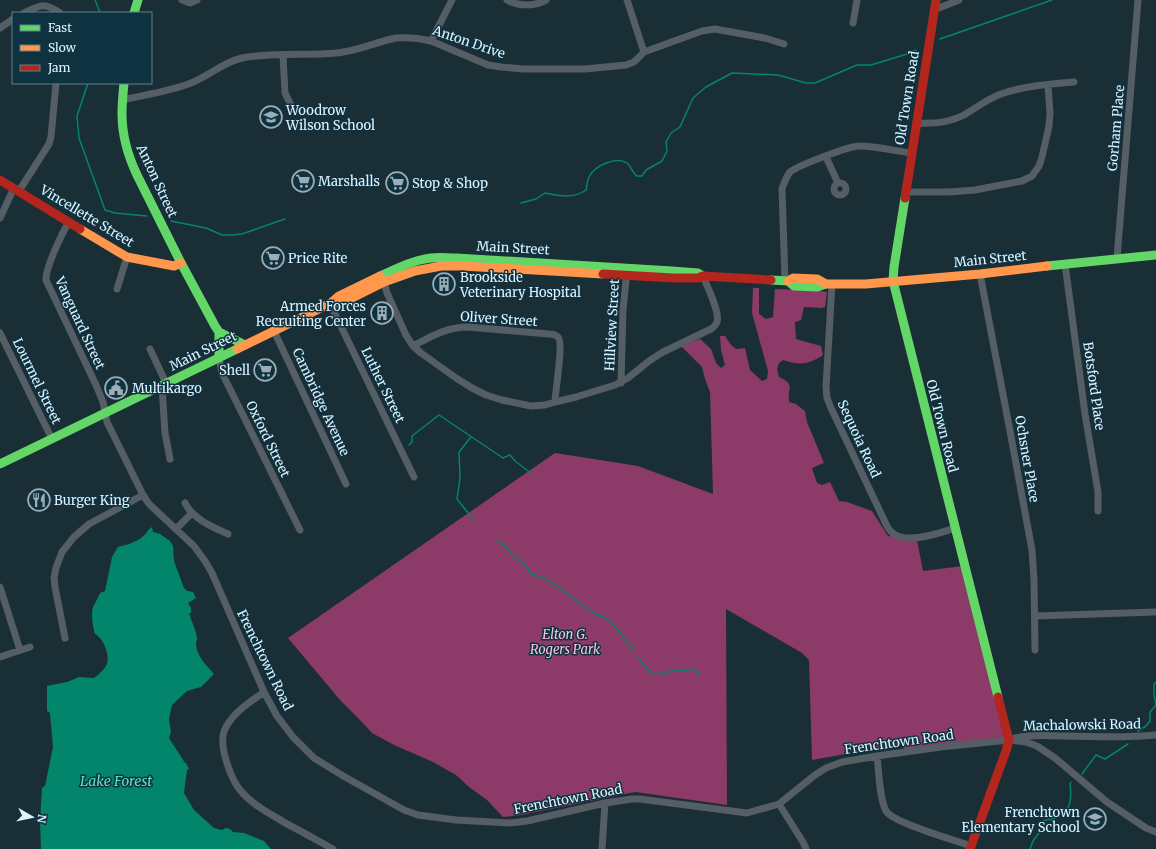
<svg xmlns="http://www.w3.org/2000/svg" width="1156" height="849" viewBox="0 0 1156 849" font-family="Merriweather,serif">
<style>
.forest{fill:#8c3a67}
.water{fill:#02856b}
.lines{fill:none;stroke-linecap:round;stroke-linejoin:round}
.stream{stroke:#02856b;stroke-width:1.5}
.street{stroke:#545e64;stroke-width:7}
.fast{stroke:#63d668;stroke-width:9}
.slow{stroke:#ff974d;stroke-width:9}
.jam{stroke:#b3261e;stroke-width:9}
.labels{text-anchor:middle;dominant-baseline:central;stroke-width:3;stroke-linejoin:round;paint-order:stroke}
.street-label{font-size:13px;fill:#e0f2fc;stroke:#0f3241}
.poi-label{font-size:13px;fill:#e0f2fc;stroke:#0f3241;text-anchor:start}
.park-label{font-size:13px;font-style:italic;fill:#f8c2da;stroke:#0f3241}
.water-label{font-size:14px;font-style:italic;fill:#57e8bf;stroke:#0f3241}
</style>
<rect width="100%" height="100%" fill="#1a2e36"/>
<path class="forest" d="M753,288H759V314L766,319L773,317L775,289L821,291L827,292L825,307L821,308L804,307L801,320L795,322L796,339L821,346L823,355C810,364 799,366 783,360L779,363L777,369L779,377C796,385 787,387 789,402L796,404L805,411L807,422L824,463L812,468L817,483L822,485L830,482L839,501L847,502L872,511L888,536L917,540L923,571L963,566L1008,738L905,750L901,744L812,760L809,660L802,653L726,609L727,805L635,792L521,815L503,817L487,800L469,787L456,775L431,761L394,745L372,733L360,720L340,700L288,638L555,453L638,466L713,494L710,392L705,379L702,367L681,346L700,339L711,349L716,363L721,368L725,365L721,350L720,336H725L731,345L736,349L745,348L750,370L762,381L767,379L768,371L752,313Z"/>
<path class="water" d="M152,527L153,532L160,534L170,541L173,546L174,561L184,588L187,591L193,592L196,598L188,603L191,608V613H189C191,621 196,629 197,638C198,642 196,639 196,644C196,655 207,666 214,674L201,687L187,691L172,705L169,719L171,732L169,738L185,763H186L189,769L187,770L184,793L194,810L214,828L222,830L226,828L230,829L233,832L244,833L264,841L271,849H41L40,822L42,788L45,786L53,747L50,713L47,711V686L67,682L79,677L94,678C98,675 103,671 106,666C111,658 104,638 95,634C93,627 90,612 94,605C96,601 98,598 100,593L105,591L112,557L118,547C127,545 144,540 148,530Z"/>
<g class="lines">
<path class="stream" d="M95,0L99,10V13
M940,39L1052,0
M88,83L77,116L79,138L105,210L115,213L147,216
M521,203L536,199L545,193C559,196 574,199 586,190C587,186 587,181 589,177C594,166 617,155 628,164C632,168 632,173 637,176H642L646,170L662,161L667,151L666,142L671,133L680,127L693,98L706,87L732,73L778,75L806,83H815L857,65H871L907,54L916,50
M171,221L206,228L222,235H232L242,234L285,219
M471,437L459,452L460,478L457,499L473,519
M409,445L412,442V436L439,415L503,458L510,455L515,461L532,474
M497,541L504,545L512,554L525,565L532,574L550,581L593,613L605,618L617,629L633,650
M638,657L651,673L661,674L671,671H682L692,669L699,673
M1138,731L1146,726L1150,721V712L1156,705L1154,695V684L1156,682
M1082,774L1096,755L1105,759L1128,744
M1030,849L1033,841L1042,829L1043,821C1047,819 1051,820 1055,818C1071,813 1072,799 1070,784L1071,782"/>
<path class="street" d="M182,0L190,3L197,0
M507,0C518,6 535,7 546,0
M627,0L644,52
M934,10L959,0
M24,13C41,5 44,2 60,13
M853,23L857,0
M0,28L13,19
M431,41L452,0
M283,55L285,93L291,105
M122,100C144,95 171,91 191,83C209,76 223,62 242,58C273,52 306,56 337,53C357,51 376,42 396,38C408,37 419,38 431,41L488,65L501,67L523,69H585L626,65L634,62L644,52L702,31L715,29L765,38L784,44
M916,123C932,124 949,123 964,115C976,108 987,99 1001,94C1024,86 1049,84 1074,82
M826,157L838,183
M834 189a6 6 0 1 1 12 0a6 6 0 1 1-12 0Z
M19,191L49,144L51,137L56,83
M905,192H949L975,190L1022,181L1032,176L1039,166L1042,157L1049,126L1050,113L1048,85
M0,218L14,188
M69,222C62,233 45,269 46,280L96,385L103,402L107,422L143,495L149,504L194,546L205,561L212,573L264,692L277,716L293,737L314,758L345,777L404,810L418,815L456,820L510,823L527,821L605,803L632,799H640L747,813L779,804L815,775L826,768L842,762L877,756L941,747L1009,740L1026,742L1037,746L1055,758L1107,802L1146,828L1156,832
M1117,258L1138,0
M1065,264L1085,414L1098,492V511
M980,274L1010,431L1032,550L1034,580L1035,650
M383,278L387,293L406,335L413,346L421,353L456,378L472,388L486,395L502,400L531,406L545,405L555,402L576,397L615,385L628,378L649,361L663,352L711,329C714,327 716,325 717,322C720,311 707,287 703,276
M785,281L782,189C784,183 786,177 790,172C797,166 849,146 859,146C875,146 895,151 911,153
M832,284L826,387L827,398L831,408L886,524C888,528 890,532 894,534C908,544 940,533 955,528
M117,289L127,257
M331,303L334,312L414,477
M274,331L346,484
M0,333L52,439
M413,346C432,336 447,327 468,327L549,334C552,334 556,335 558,337C564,342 555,392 555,402
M150,349L166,383
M219,358L222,373L300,530
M621,383L623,310L627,271
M162,386L165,433L170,459
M185,503C193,519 212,527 228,534
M176,529L192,513
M0,587L20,650
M1035,616L1156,612
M65,638L55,587L54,578L56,568L62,552L74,537L89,524L143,495
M0,657L30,647
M264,692C250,702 234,712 226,727C220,737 223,750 226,760C229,770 233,782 240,790C252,805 271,814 287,824C303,832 318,841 333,849
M1015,738C1031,734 1049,736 1065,736C1096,737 1126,738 1156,735
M877,756C879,771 879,797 886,811C893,823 955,840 971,846
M779,804L803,842L806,849
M602,849L605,803"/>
<path class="fast" d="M134,13L138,0
M124,83C123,93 122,104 122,114C122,136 128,156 137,175L181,263L215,326L219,332L245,345
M905,198L894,267L893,281L998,697
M1047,266L1156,255
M380,276C396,269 413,260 431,258C439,257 448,258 456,258L672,271L698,273L703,276
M771,280L788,281L794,286L817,287L826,284
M219,332V358
M0,464L237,349"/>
<path class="slow" d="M80,229L127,257L174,266L181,263
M788,281L793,278L817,279L826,284H866L980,274L1047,266
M331,303H342L384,282L415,271L441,266H462L603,274
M237,349L331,303L339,296L380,276"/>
<path class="jam" d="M0,180L80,229
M905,198L936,0
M603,274L673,278H698L703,276L771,280
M970,849L1006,751L1009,740L998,697"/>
</g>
<defs>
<g id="school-ring" transform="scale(1.15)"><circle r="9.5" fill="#0f3241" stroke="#9badb7" stroke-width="1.5"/><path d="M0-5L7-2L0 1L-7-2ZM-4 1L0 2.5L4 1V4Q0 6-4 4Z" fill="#9badb7"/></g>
<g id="supermarket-ring" transform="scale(1.15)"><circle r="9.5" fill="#0f3241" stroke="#9badb7" stroke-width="1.5"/><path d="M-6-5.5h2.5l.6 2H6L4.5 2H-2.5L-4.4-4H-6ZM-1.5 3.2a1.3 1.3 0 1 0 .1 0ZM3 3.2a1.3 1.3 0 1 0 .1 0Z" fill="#9badb7"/></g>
<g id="building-ring" transform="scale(1.15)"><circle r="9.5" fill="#0f3241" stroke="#9badb7" stroke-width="1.5"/><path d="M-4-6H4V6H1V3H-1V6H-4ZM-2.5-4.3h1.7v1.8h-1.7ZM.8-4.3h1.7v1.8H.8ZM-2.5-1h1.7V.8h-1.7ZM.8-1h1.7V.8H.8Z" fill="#9badb7"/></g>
<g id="civic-ring" transform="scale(1.15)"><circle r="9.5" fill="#0f3241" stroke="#9badb7" stroke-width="1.5"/><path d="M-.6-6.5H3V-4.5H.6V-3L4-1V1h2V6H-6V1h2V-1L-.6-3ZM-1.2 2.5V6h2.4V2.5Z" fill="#9badb7"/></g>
<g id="restaurant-ring" transform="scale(1.15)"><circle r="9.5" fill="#0f3241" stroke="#9badb7" stroke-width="1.5"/><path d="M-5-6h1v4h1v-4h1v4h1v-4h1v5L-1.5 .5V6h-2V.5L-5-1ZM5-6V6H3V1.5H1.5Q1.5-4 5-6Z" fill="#9badb7"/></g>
</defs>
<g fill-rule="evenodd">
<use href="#school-ring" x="271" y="117"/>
<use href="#supermarket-ring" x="303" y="181"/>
<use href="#supermarket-ring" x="397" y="183"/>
<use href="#supermarket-ring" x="273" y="258"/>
<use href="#building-ring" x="444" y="284"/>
<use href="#building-ring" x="382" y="313"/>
<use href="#supermarket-ring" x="265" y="370"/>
<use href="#civic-ring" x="116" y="388"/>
<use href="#restaurant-ring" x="39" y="500"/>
<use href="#school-ring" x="1095" y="819"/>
</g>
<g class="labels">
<g class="street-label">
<text transform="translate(469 42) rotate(19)">Anton Drive</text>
<text transform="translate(907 98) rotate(-81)">Old Town Road</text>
<text transform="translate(1116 128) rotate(-85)">Gorham Place</text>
<text transform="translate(157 181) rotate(65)">Anton Street</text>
<text transform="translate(87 216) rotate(31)">Vincellette Street</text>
<text transform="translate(513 248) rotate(3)">Main Street</text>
<text transform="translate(990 259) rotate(-6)">Main Street</text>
<text transform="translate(499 319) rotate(4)">Oliver Street</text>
<text transform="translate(80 323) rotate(65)">Vanguard Street</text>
<text transform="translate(612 325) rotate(-87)">Hillview Street</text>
<text transform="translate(203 351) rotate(-26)">Main Street</text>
<text transform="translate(37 381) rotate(64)">Lourmel Street</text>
<text transform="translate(383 385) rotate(64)">Luther Street</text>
<text transform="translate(1094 386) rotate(82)">Botsford Place</text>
<text transform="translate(321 402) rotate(65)">Cambridge Avenue</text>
<text transform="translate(942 426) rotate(76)">Old Town Road</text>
<text transform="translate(268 439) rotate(64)">Oxford Street</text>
<text transform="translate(859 439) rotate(65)">Sequoia Road</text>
<text transform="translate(1027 459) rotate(80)">Ochsner Place</text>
<text transform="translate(265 660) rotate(64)">Frenchtown Road</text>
<text transform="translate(1082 725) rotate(-1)">Machalowski Road</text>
<text transform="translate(899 742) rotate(-8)">Frenchtown Road</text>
<text transform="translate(568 799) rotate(-11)">Frenchtown Road</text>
</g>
<g class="poi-label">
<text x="286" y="110">Woodrow<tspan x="286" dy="15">Wilson School</tspan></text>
<text x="318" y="181">Marshalls</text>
<text x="412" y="183">Stop &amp; Shop</text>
<text x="288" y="258">Price Rite</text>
<text x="460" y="277">Brookside<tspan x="460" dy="15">Veterinary Hospital</tspan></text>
<text x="366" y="306" text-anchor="end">Armed Forces<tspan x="366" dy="15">Recruiting Center</tspan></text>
<text x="250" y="370" text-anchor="end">Shell</text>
<text x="132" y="388">Multikargo</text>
<text x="54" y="500">Burger King</text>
<text x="1080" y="812" text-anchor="end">Frenchtown<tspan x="1080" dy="15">Elementary School</tspan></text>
</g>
<g class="park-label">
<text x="565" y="634">Elton G.<tspan x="565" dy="15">Rogers Park</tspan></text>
</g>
<g class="water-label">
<text x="116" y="781">Lake Forest</text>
</g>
</g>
<rect x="12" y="12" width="140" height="72" fill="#0f3241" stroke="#637f8c"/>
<rect x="20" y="25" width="20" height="6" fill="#63d668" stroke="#637f8c"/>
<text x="48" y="32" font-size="12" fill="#e0f2fc">Fast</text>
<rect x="20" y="45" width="20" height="6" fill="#ff974d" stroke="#637f8c"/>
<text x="48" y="52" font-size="12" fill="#e0f2fc">Slow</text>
<rect x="20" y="65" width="20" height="6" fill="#b3261e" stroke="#637f8c"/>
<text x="48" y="72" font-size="12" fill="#e0f2fc">Jam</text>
<g transform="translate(32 817) rotate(99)" stroke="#0f3241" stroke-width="3" paint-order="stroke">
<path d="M0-3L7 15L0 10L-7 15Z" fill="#e0f2fc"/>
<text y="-6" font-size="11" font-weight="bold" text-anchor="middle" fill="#e0f2fc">N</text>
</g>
</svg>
